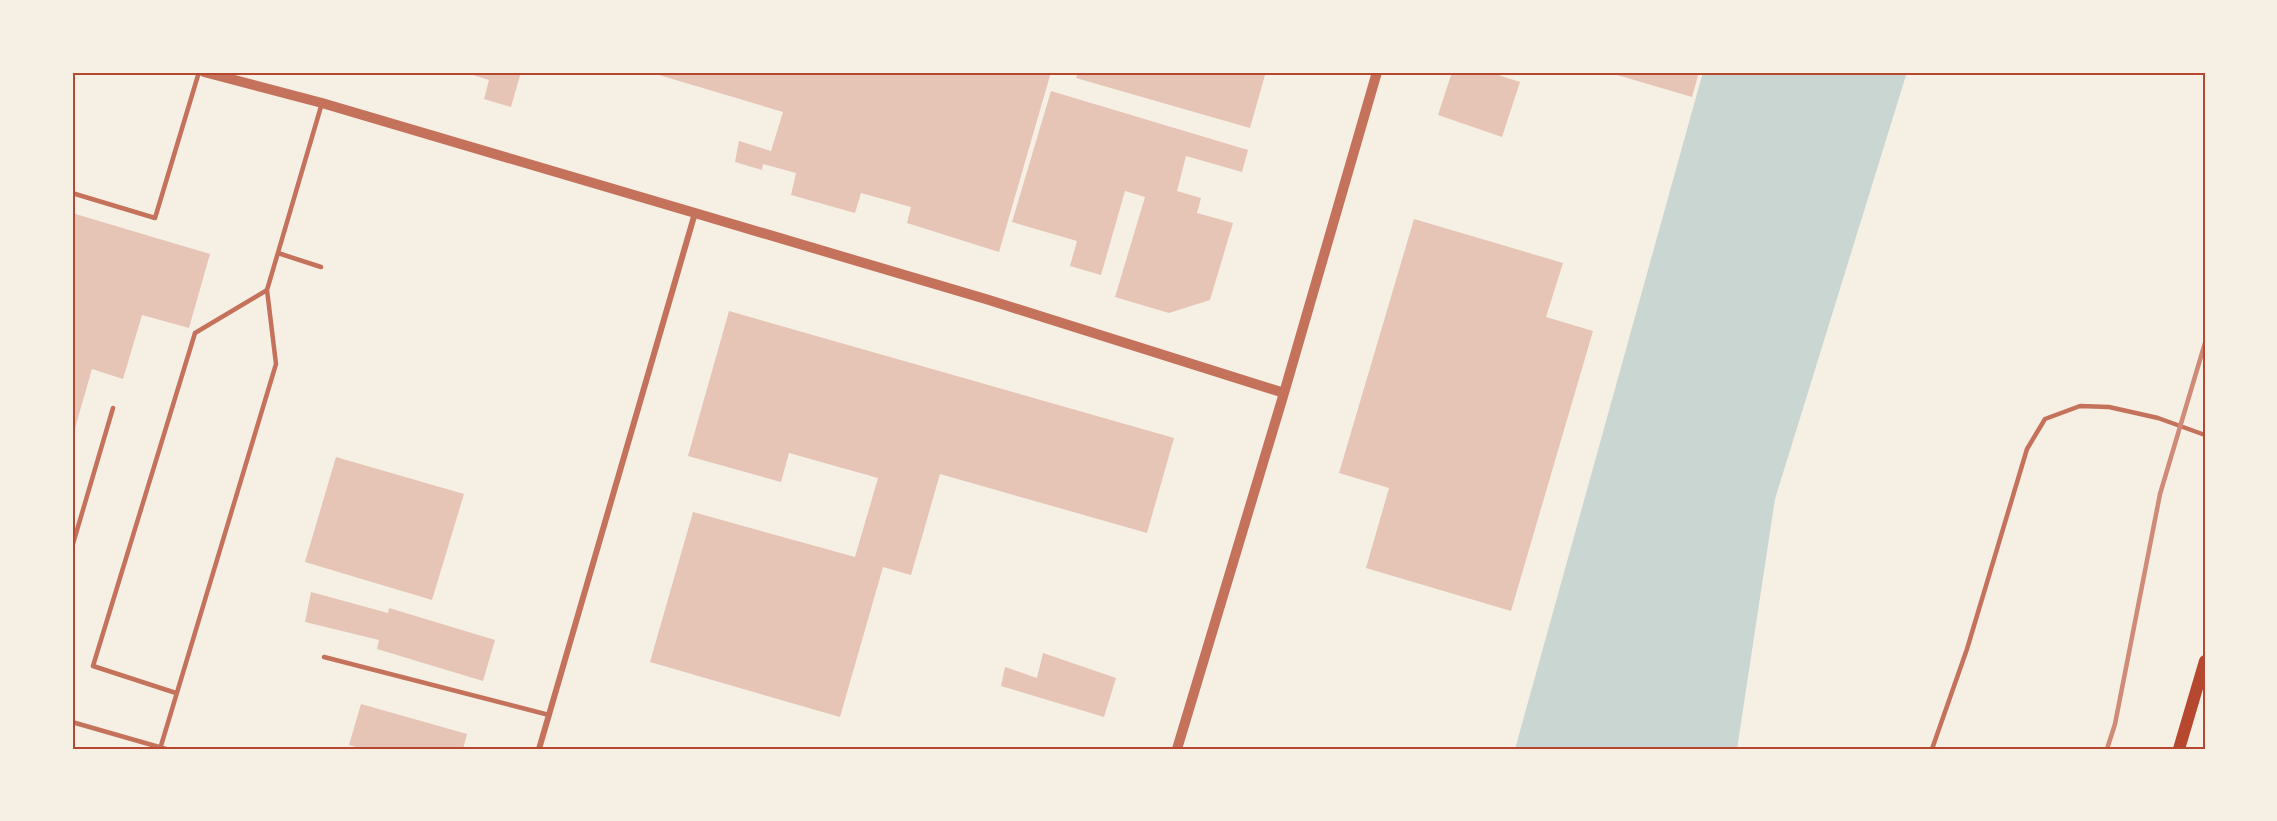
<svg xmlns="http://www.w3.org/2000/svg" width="2277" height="821" viewBox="0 0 2277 821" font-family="'Alegreya Sans',sans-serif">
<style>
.water{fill:#c9d6d2}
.building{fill:#e6c5b7}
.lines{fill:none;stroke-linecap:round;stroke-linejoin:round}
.service{stroke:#c5725c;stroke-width:4.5}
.minor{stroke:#c5725c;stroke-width:6}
.tertiary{stroke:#c5725c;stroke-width:10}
.secondary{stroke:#b5482f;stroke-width:12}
.rail{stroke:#cf8b77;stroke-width:4.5}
.neatline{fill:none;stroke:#b5482f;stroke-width:2}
</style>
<rect width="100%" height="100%" fill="#f6efe4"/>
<path class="water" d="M1703,72H1907L1775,499L1737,749H1515Z"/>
<path class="building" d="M464,72H521L511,107L484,99L489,80Z
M649,72H1051L999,252L907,223L911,207L861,193L855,213L791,195L796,173L763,164L762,170L735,162L739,141L771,151L783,112Z
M1078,72H1253L1265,75L1250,128L1076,78Z
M1452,72H1489L1520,82L1502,137L1438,115Z
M1607,72H1699L1692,97Z
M1051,91L1248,150L1242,172L1186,156L1177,191L1201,198L1197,213L1233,223L1210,300L1169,313L1115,297L1145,197L1125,191L1101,275L1070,266L1077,241L1012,222Z
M72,213L210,254L189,328L142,315L123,379L92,369L73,435Z
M1414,219L1563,263L1546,317L1593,331L1511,611L1366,568L1389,488L1339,473Z
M729,311L1174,438L1147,533L940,474L911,575L883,567L840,717L650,662L693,512L855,557L878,478L789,453L781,482L688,456Z
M336,457L464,494L432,600L305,562Z
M311,592L388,613L389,608L495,640L483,681L377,649L379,640L305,622Z
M1043,653L1116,678L1104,717L1001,686L1005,667L1037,678Z
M361,704L467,734L463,749H363L349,745Z"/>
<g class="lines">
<path class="service" d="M72,193L155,218L199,72
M278,253L321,267
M72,547L113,408
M324,657L549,715
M176,693L93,666L195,333L267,290
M72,722L166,749
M160,749L276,364L267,290L322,103
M1932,749L1967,649L2027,449L2045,419L2080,406L2109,407L2158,418L2205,435"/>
<path class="minor" d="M539,749L695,213"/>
<path class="tertiary" d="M204,72L322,103L695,213L989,300L1284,393
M1177,749L1284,393L1377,72"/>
<path class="secondary" d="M2179,749L2205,661"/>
<path class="rail" d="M2107,749L2115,724L2160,494L2205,343"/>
</g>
<rect width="2277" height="821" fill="none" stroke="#f6efe4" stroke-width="147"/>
<rect x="74" y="74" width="2130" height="674" class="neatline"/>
</svg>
